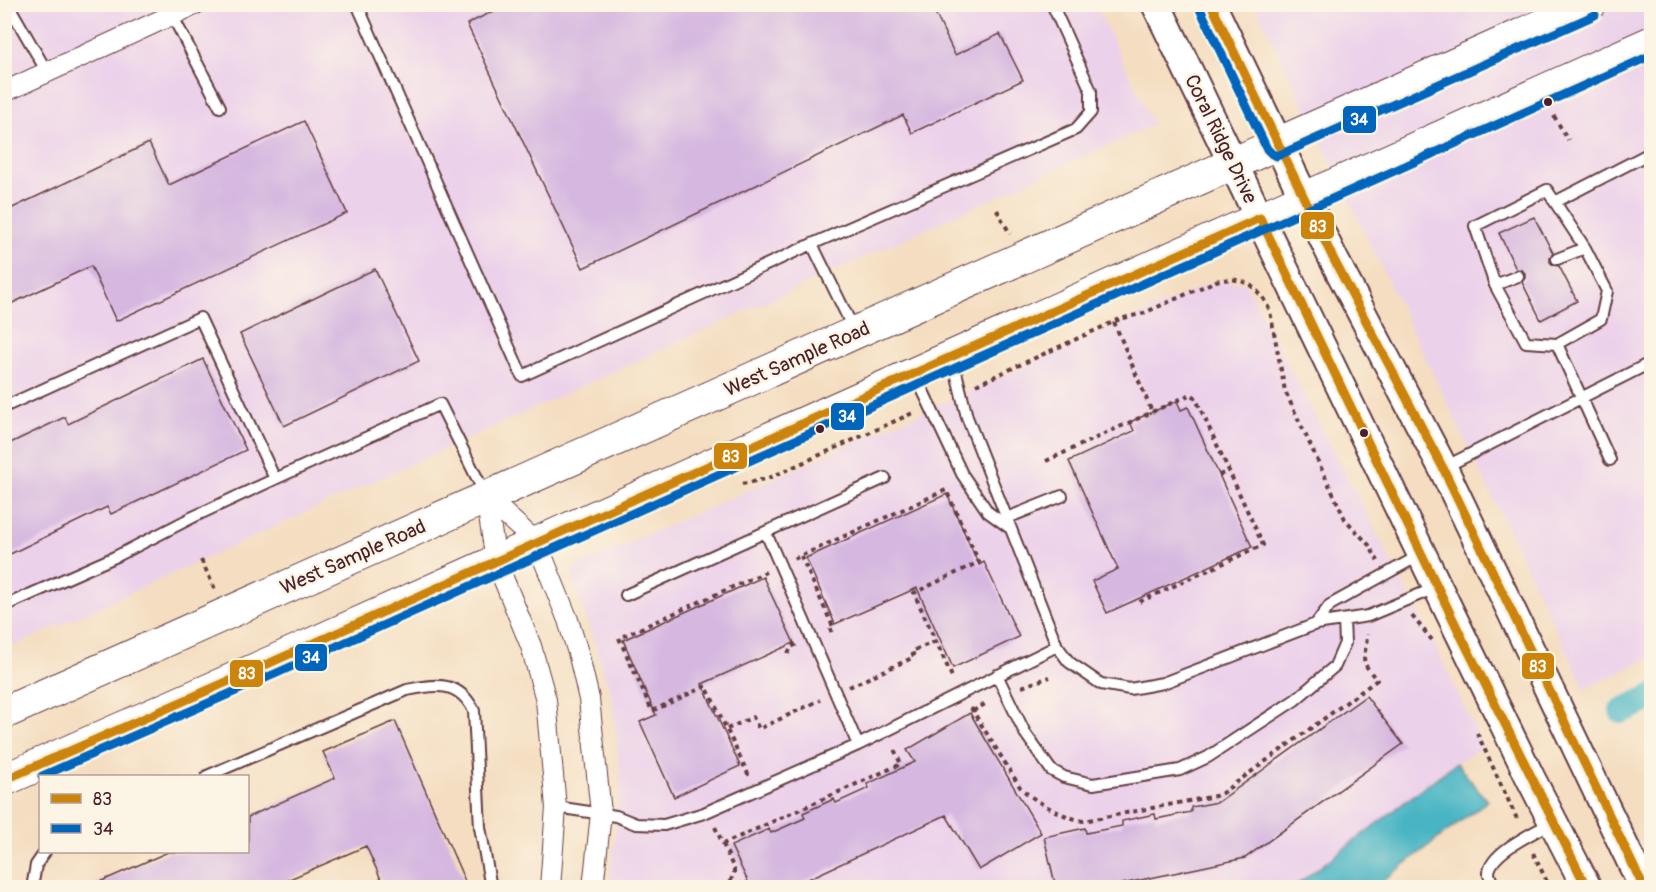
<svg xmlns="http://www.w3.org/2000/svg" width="1656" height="892" viewBox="0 0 1656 892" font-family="Pangolin,sans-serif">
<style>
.built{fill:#ecd1ea}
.water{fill:#48b5c4;stroke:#496a78;stroke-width:1.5}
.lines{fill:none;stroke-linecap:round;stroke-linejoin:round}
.canal{stroke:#48b5c4;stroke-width:26}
.building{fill:#d6b7e0}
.lane-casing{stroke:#643c41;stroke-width:14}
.street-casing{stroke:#643c41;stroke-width:22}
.secondary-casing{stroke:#643c41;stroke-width:32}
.primary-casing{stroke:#643c41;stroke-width:34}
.path{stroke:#643c41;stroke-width:4;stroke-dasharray:4.5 4.5;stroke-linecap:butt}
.lane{stroke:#fff;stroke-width:10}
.street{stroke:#fff;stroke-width:20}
.secondary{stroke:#fff;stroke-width:28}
.primary{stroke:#fff;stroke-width:32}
.bus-1-casing{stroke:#fcf5e5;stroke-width:14}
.bus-2-casing{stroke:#fcf5e5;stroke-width:14}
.bus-1{stroke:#cc840b;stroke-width:9}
.bus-2{stroke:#0065bd;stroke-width:9}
.bus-dot{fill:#4a1f2b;stroke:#fcf5e5;stroke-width:2}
.labels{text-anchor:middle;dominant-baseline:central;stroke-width:5;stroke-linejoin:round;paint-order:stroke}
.street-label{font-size:20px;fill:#4a1f2b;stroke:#fcf5e5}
.line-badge{stroke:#fcf5e5;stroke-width:2}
.badge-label{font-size:16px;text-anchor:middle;font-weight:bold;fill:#fff}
</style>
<rect width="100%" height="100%" fill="#fcf5e5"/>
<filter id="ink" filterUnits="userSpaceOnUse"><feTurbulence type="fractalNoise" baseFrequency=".0167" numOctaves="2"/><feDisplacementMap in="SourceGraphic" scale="12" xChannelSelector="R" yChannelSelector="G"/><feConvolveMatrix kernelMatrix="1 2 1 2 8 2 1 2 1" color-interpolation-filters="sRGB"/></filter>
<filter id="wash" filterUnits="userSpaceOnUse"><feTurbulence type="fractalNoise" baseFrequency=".008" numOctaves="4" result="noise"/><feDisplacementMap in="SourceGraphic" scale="24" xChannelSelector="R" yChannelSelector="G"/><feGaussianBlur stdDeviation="1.35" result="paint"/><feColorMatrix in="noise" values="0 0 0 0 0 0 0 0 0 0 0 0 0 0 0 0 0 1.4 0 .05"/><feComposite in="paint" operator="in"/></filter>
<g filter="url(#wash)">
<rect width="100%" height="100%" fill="#f4ddc0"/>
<path class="built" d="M4,5H1096L1153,125L5,650Z
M1255,5H1651V657L1585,689Z
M1215,281L1245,283L1432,639L1483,747L1456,763L1294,887H609L621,781L612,696L570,570Z"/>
<path class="water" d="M1456,763L1487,801L1375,887H1294Z"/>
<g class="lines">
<path class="canal" d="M1622,711L1652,697"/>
</g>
<g id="blocks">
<path class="building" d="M508,4H931L955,55L1000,34L1023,80L912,133L903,115L583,268L467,24Z
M304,121L347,213L116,321L91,266L4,307V212L149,143L169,185Z
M1534,217L1553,253L1550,257V262L1553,265L1559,266L1577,301L1541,320L1522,282L1525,278V273L1522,270L1516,269L1499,233Z
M375,269L419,361L284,426L240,334Z
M203,359L246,450L111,514L107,507L4,557V446L65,417L68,424Z
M1177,401L1181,410L1188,407L1252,547L1107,613L1092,581L1118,569L1069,461L1134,431L1130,422Z
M947,494L979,565L984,562L1019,637L953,668L917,588L835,624L806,558Z
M763,577L794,643L702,684L740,766L674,797L640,722L656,715L623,640Z
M1366,696L1403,744L1245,858L1103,888H1056L1044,837L1085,828L1086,833L1122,826V821L1155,814L1156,819L1191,812V807L1218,802Z
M970,713L1041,833L979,870L946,815L789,888H751L731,846L769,829L771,833L805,818L803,813L834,799L836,803L869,788L867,784L915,762L907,750Z
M395,721L468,888H385L366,846L269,888H86L168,852H248V817L335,778L323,752Z"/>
</g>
</g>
<g filter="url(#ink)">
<use href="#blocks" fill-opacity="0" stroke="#643c41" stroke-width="1.5"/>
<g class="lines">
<g class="lane-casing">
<path id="lane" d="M357,4L522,376L812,244L1076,129L1091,112V91L1052,4
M4,6L12,11L47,72
M172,15L220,107
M1555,202L1652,152
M812,244L854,330
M1557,259L1585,248
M1495,285L1518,276
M1557,344L1601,319L1607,291L1585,248L1547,190L1475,226L1495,285L1526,342L1557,344L1610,460
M953,360L967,417L1057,646L1069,662L1101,684L1130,689L1163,683L1316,624L1368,616L1435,588
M916,376L962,474L988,512L1010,528
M4,407L200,318L275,479L193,517L117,556L4,606
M1443,468L1652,362
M275,479L440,404L485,494
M1007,518L1062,496
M766,533L858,745
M626,595L885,478
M1316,624L1330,605L1422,554
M997,675L1025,733L1051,770L1064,777L1093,784L1180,770L1208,757L1295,700L1335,666L1345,643L1344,620
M207,776L407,690C435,684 459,680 474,711L480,827L491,888
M556,807L616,816L636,824L664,825L704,813L858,745L1057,646
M32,888L36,865L45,852
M1495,888C1493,884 1490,878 1489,874C1488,853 1537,831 1553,822"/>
</g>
<g class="street-casing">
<path id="street" d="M4,92L196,4
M486,497L537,543L568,620L579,656L589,699L601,813L593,888
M486,497L496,561L531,646L546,700L556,807L550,888"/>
</g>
<g class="secondary-casing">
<path id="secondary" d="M1156,4L1438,588L1531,779L1587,888
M1211,4L1333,258L1443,468L1644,888"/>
</g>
<g class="primary-casing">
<path id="primary" d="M4,713L1590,4
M4,780L272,662L1652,42"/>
</g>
<path class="path" d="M1554,116L1568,140
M997,210L1010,234
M1114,322L1152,412
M976,385L1120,319L1144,313L1216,281C1242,275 1259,286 1270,311L1285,391L1345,519L1369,545L1378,561
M1046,461L1191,394L1195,397L1263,545L1137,603
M1219,475L1229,471
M742,484L769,478L915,412
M801,556L834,629L826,632
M794,559L946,490L979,562L914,593L953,679
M201,560L216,591
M1412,616L1432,640
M788,654L791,647L797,644
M849,687L914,657L912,651L936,641
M1022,687L1050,677
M971,708L1020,787C1033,801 1065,818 1084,821L1215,796L1222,793L1377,680C1357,657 1366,661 1367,634
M973,711L985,704
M727,729L753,717L759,729L820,700
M1477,733L1518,821
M747,775L748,774L706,686L652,711L619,638L766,572
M715,827L723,844L901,764L893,747
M723,844L734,869V873L729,885
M1533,853L1550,888"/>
<use href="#lane" class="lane"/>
<use href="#street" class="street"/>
<use href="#secondary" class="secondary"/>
<use href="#primary" class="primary"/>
<g class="bus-1-casing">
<path id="bus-1" d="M1211,4L1333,258L1443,468L1644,888
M4,780L272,662L1260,218L1462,638L1587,888"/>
</g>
<g class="bus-2-casing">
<path id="bus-2" d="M1200,9L1267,149L1272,154L1277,156L1595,15
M42,776L277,673L1652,55"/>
</g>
<use href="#bus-1" class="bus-1"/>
<use href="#bus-2" class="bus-2"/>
</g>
</g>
<g class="bus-dot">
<circle cx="1548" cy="102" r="5"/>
<circle cx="820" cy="429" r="5"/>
<circle cx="1364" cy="433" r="5"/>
</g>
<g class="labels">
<g class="street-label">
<text transform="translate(1221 139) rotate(64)">Coral Ridge Drive</text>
<text transform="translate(797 359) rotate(-24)">West Sample Road</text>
<text transform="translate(353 557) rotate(-24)">West Sample Road</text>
</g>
</g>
<g class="line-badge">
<rect x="1342" y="105" width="35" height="29" rx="6" fill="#0065bd"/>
<rect x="1300" y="211" width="35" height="29" rx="6" fill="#cc840b"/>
<rect x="830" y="402" width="35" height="29" rx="6" fill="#0065bd"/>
<rect x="713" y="442" width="35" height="28" rx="6" fill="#cc840b"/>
<rect x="294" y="643" width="34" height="29" rx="6" fill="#0065bd"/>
<rect x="1521" y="652" width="34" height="28" rx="6" fill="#cc840b"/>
<rect x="229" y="659" width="35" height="29" rx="6" fill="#cc840b"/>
</g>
<g class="badge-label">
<text x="1359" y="125">34</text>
<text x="1318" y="232">83</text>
<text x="847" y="422">34</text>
<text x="731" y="462">83</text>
<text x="311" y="663">34</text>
<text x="1538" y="672">83</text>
<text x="247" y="679">83</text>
</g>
<rect width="1656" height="892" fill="none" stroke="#fcf5e5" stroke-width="24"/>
<rect x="39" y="775" width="210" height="78" fill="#fcf5e5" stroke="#b59f9b" stroke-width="1.5"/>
<rect x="51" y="794" width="30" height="9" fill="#cc840b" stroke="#b59f9b" stroke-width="1.5"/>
<text x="93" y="805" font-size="18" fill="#4a1f2b">83</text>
<rect x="51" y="824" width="30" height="9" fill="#0065bd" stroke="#b59f9b" stroke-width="1.5"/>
<text x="93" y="835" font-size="18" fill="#4a1f2b">34</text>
</svg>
